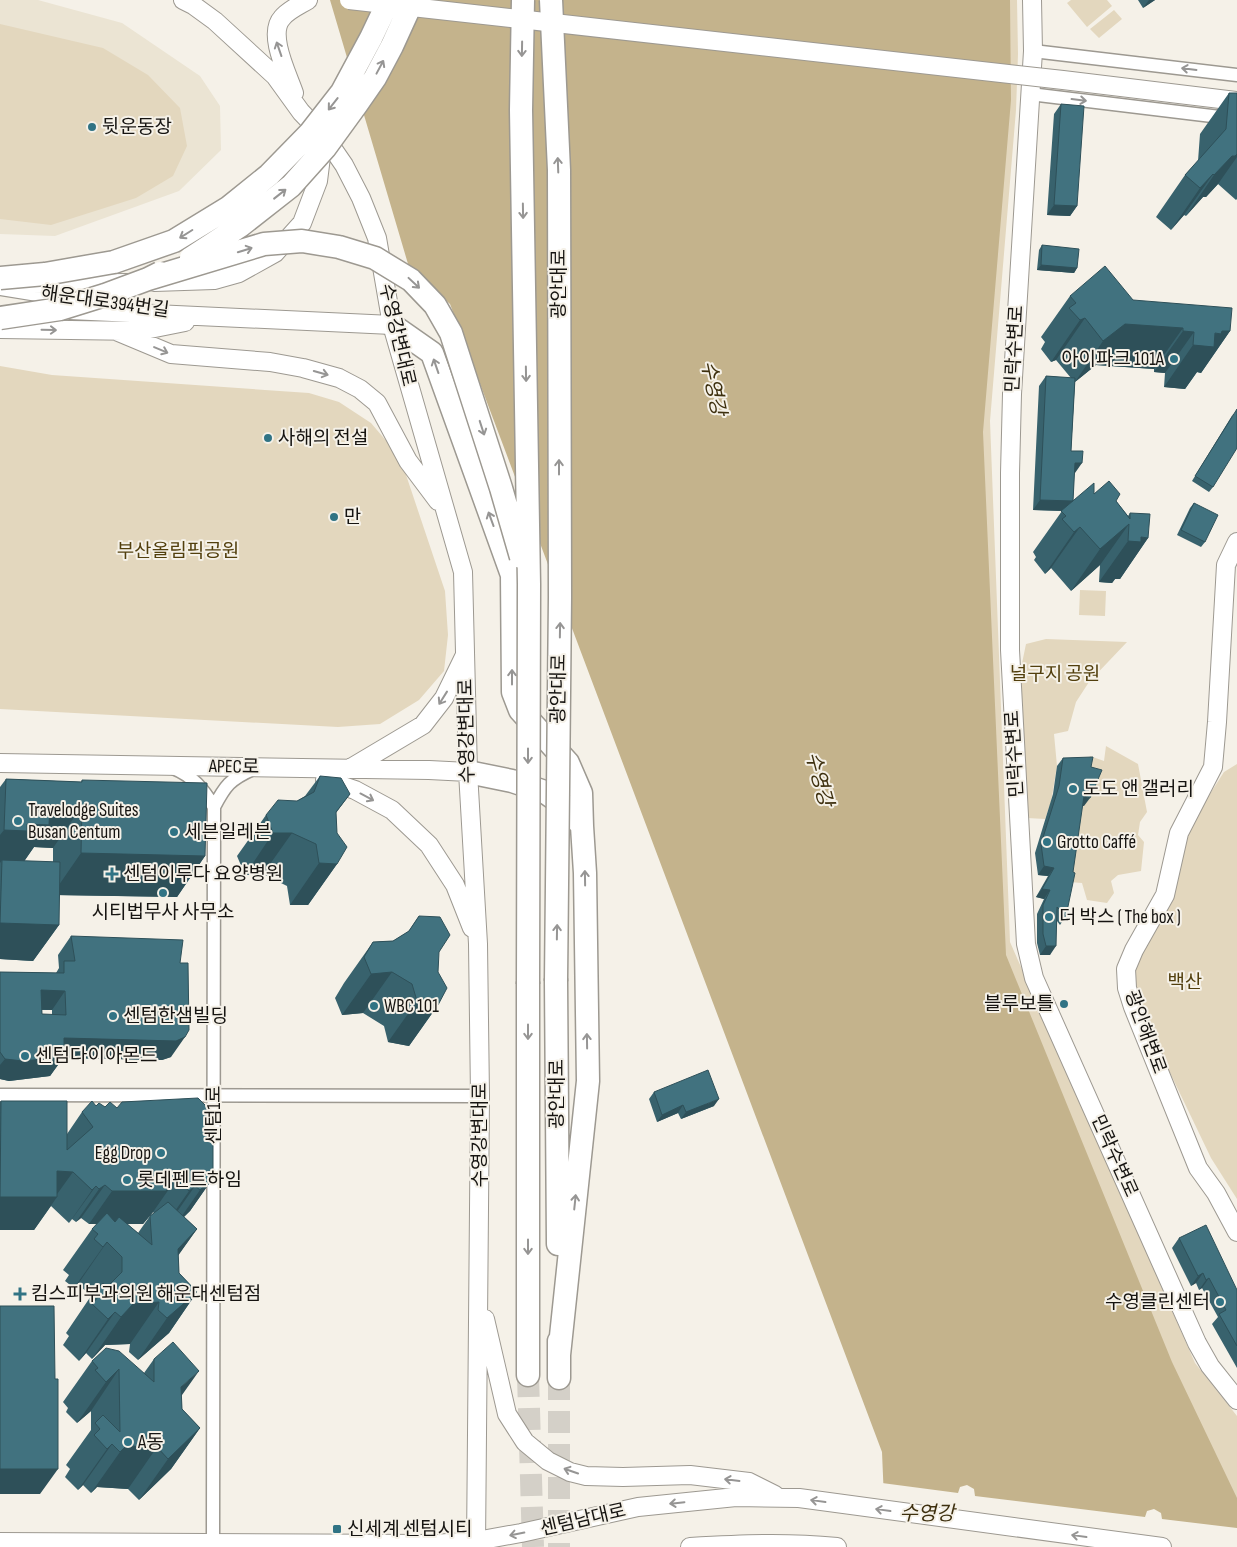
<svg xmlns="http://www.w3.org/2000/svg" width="1237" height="1547" viewBox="0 0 1237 1547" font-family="'Sofia Sans Condensed','Noto Sans KR',sans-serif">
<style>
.built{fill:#ebe4d3}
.green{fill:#e3d7be}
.water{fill:#c4b38c}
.pier{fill:#f5f1e8}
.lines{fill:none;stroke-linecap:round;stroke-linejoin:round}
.highway-tunnel{stroke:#d4d0c8;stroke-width:22;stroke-dasharray:22 11;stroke-linecap:butt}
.street-casing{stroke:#9d9991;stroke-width:15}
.secondary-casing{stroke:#9d9991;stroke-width:20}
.highway-casing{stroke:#9d9991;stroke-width:25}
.street{stroke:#fff;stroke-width:12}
.secondary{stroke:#fff;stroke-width:18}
.highway{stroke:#fff;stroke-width:22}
.secondary-bridge-casing{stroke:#9d9991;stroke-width:20;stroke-linecap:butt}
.highway-bridge-casing{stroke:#9d9991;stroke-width:25;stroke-linecap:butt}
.secondary-bridge{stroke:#fff;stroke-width:18}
.highway-bridge{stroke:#fff;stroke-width:22}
.wall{fill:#38626d;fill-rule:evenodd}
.shaded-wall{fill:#2e5059}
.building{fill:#41727f;stroke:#2e5059;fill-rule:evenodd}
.oneway{stroke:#969594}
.poi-dot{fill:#307384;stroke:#f5f1e8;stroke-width:2}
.labels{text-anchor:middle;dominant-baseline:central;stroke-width:4;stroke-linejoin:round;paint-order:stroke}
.poi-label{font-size:19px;fill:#161411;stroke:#f5f1e8;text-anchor:start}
.street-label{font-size:19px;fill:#161411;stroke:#f5f1e8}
.park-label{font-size:19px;fill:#523f0d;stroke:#f5f1e8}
.water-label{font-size:20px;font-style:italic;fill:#3e300f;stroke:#f5f1e8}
</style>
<rect width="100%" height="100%" fill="#f5f1e8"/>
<path class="built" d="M0,0H38L122,23L200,76L220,106L221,150L179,191L55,236L0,234Z"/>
<path class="green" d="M988,0H1017L1018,54L1016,110L990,421L1010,942L1195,1363L1237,1416V1523L988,959L973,692Z
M1071,0H1107L1112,6L1087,27L1067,3Z
M1114,10L1122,19L1099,38L1090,29Z
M0,24L103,48L148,75L180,108L187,146L173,176L136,198L51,225L0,219Z
M0,366L52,375L309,393L339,402L371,423L400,457L445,591L448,635L444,671L419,700L380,724L338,727L0,709Z
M1080,590L1106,591L1105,616L1079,615Z
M1046,639L1127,642L1089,682L1076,702L1068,731L1054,734L1057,766L1051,802L1045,819L1027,818L1020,673L1026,644Z
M1106,746L1138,764L1147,812L1140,822L1138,835L1144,842L1141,871L1118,875L1111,881L1114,893L1107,903L1087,900L1082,883L1069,882L1072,804L1084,806L1087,766L1090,756L1104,761Z
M1237,764V1199L1211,1158L1148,1027L1132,980L1146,940L1173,901L1190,825L1224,772Z"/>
<path class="water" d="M330,0H1010L1011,100L983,432L1006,955L1172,1362L1237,1498V1547H886L882,1452L450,304L433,289L416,291Z"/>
<path class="pier" d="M882,1483L958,1493L960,1487L967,1485L974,1489L975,1496L1145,1517L1147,1511L1154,1509L1161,1513L1162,1519L1237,1528V1547H884Z"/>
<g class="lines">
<path class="highway-tunnel" d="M528,1375L533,1547
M559,1378V1547"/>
<g class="street-casing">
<path id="street" d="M1033,51L1237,75
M1030,94L1237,119
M173,768C193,776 203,789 214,807
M0,1095L480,1096
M213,1543L214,807C225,786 230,779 253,769"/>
</g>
<g class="secondary-casing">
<path id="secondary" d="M183,0L193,5L215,21L275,76L301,112L324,136L344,165L361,198L377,238L392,325L463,572L468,772L478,944L480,1096L476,1547
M1032,0L1033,51L1012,394L1010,473V650L1026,944L1034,978L1197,1343L1210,1366L1237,1400
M294,93C288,75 267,34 282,18C288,10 300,5 308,0
M154,282L214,280L239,273L275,253L302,223L318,181L322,149
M32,284L128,283
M0,286L44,293
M70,310L392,325
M0,329L140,331L185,322
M116,331L171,354L270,362L303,368L339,378L360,389L377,403L408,461L438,501
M1237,542L1226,565L1217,722L1213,767L1179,833L1165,895L1134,950L1126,969L1127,988L1133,1007L1198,1168L1216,1193L1237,1232
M0,763L429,770L468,772
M349,769L423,725L444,698L464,657
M325,780L355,790L392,810L429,845L455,885L472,928
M485,1319L507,1414L525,1442L548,1461L570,1472L586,1476L623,1477L690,1475L749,1482L775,1495
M0,1542L434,1544L476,1541L521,1533L638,1507L736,1497L799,1498L1162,1547
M690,1547C741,1544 786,1542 837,1547"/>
</g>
<g class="highway-casing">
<path id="highway" d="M392,325L432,353L512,575L513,692L520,710L568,763L581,793L582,826
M468,772L512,781L545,792L566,807L582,826L585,873L588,1081L559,1355
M556,981L558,1244
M528,984V1375
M559,1341V1378"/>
</g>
<use href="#street" class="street"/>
<use href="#secondary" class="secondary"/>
<use href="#highway" class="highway"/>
<g class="secondary-bridge-casing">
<path id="secondary-bridge" d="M349,0L1063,80L1237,101"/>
</g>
<g class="highway-bridge-casing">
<path id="highway-bridge" d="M523,0L521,110L529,584L528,984
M551,0L559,170L560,597L556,981
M191,258L240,226L291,186L325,148L357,104L375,78L392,46L413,0
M0,278L45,274L114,262L174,241L228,208L269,175L310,133L342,92L371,38L389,0
M148,279L264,244L302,241L339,247L375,258L411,280L435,305L451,333L501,488L521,557
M0,318L60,309L105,295L148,279L160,273"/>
</g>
<use href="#secondary-bridge" class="secondary-bridge"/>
<use href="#highway-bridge" class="highway-bridge"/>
</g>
<path class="wall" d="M1138,0H1155L1143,8Z
M1229,93H1237V199L1236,200L1218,184L1206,197H1203L1186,216L1184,215L1171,230L1156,217L1185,175L1198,161L1200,134Z
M1061,104L1077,206L1070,216L1047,215L1054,114Z
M1042,245L1077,268L1074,273L1037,270L1039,250Z
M1070,296L1133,300L1230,331L1201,373L1197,372L1185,389L1164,387L1165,373L1154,372V369L1096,365L1075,382L1071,451L1075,473H1074L1073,501L1094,494L1116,501L1128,516L1130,513L1148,538L1120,579H1115L1112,583L1099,582L1100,565L1071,591L1051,568L1045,574L1034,560L1036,557L1033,552L1062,511L1033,510L1039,386L1046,376L1071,378L1056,360L1051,362L1041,349L1045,342L1041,337Z
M1233,414L1213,487L1209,492L1192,481Z
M1194,503L1205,542L1201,547L1177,535L1190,508Z
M1063,758L1084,806H1082L1066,916L1060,925L1057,921L1050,955H1040L1037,943V914L1044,899L1036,897L1048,876L1038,875L1035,853L1053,794L1057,766Z
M320,776L350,794L336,813L337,864L308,905H290L287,886L263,874L245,875L237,856L266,815L297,801L305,796Z
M6,779L81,782L82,780L205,856L177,897L59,895V925L33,961L0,959V787ZM34,847L53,848V862L24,861Z
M419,916L438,972V1005L409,1046L388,1042L384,1026L363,1013L342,1015L335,998L344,983L373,942L393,941L408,932Z
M71,936L180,963L171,1057L162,1060L63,1058L50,1076L9,1081L0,1079V972L56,973L59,968L58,955ZM42,1010H52V1015L42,1014Z
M654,1092L714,1106L681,1119L678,1113L657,1122L649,1099Z
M1,1101L67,1134L82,1112L96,1106L117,1108L213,1178L190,1211L184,1217L197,1229L178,1255L179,1273L197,1292L169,1333L138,1360L129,1352L130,1344L105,1345L92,1359L86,1353L79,1361L63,1345L69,1336L66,1333L91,1296L78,1284L74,1288L65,1281L69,1275L63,1270L92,1229L97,1224H89L81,1218L76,1222L72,1219L69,1223L51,1206L34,1230H0V1102ZM153,1212L154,1213L150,1216L138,1233L127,1224H143Z
M1179,1238L1237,1290V1368L1212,1324L1218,1317L1202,1288L1199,1290L1196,1283L1191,1286L1172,1248Z
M154,1359L181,1396L182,1409L200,1428L171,1469L139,1500L128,1489L97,1487L91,1493L83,1485L78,1490L65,1477L70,1469L66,1465L91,1430V1411L77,1423L66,1412L68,1408L63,1402L92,1361L144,1373Z"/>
<path class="shaded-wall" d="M1149,0H1155L1143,8Z
M1237,154V157L1218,184L1206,197H1203L1186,216L1214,175L1232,156Z
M1213,174L1184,215L1171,230L1200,188Z
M1054,205L1077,206L1070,216L1047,215Z
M1041,265L1077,268L1074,273L1037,270Z
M1085,318L1056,360L1051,362L1080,320Z
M1125,324L1183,328L1154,369L1096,365L1075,382L1103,341Z
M1183,331L1194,332L1165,373L1154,372Z
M1222,331H1230L1201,373L1197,372L1185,389L1164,387L1193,345Z
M1075,463H1082L1075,473H1068Z
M1040,500L1073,501L1066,511L1033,510Z
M1129,524L1100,565L1071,591L1100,549Z
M1080,527L1051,568L1045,574L1074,532Z
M1141,537L1148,538L1120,579H1115L1112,583L1099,582L1128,541Z
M1084,796L1090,798L1084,806L1078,805Z
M50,805L82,806L53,848L34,847L21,866L2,860L0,863V835L4,830L27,824Z
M273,833H292L263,874L245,875Z
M81,853L205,856L177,897L52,895Z
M319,863L337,864L308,905H290Z
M1044,866L1054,868L1048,876L1038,875Z
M1042,889L1050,890L1044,899L1036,897Z
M0,923L59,925L33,961L0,959Z
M1046,946H1056L1050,955H1040Z
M392,972L363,1013L342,1015L371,974Z
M41,990L65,991L52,1010L28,1009Z
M417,1001L438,1005L409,1046L388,1042Z
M185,1037L171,1057L162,1060L63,1058L50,1076L9,1081L0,1079V1065L5,1059L64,1038Z
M719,1099L714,1106L681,1119L686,1112Z
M683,1105L678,1113L657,1122L662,1115Z
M57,1171L73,1172L55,1197H57L34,1230H0V1197Z
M213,1178L190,1211L177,1223L200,1190Z
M176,1179L153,1212L143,1224H89L112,1191Z
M105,1185L81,1218L76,1222L99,1189Z
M96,1186L72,1219L69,1223L92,1190Z
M195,1186L172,1219L166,1224L189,1191Z
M197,1229L168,1270L178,1249Z
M107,1242L78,1284L74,1288L103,1247Z
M1203,1273L1196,1283L1191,1286L1198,1276Z
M1209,1278L1202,1288L1199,1290L1206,1280Z
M197,1292L169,1333L138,1360L167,1318Z
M159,1302L130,1344L105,1345L92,1359L121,1317L133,1304Z
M115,1312L86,1353L79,1361L108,1319Z
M119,1369L91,1411L77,1423L106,1382Z
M199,1371L170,1412L181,1387Z
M200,1428L171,1469L139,1500L168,1459Z
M112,1444L83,1485L78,1490L107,1449Z
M126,1446L157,1447L128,1489L97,1487L91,1493L120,1452Z
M0,1469H58L40,1494H0Z"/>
<path class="building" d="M1229,93H1237V154L1235,156H1232L1214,175L1213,174L1200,188L1185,175L1226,129Z
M1061,104L1084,106L1077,206L1054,205Z
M1042,245L1079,249L1077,268L1041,265Z
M1105,266L1133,300L1232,308L1230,331H1222L1221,334L1215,333L1214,347L1193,345L1194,332L1183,331V328L1125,324L1103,341L1085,318L1080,320L1069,308L1076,303L1070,296Z
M1046,376L1075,378L1071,451H1083L1082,463H1075L1073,501L1040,500Z
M1237,409V448L1213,487L1195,476Z
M1109,481L1120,494L1116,501L1130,519V513L1150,514L1148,538L1141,537V542L1128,541L1129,524L1100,549L1080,527L1074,532L1062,519L1066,516L1061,511L1094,483V494Z
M1194,503L1218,515L1205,542L1181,530Z
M1093,757L1091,767L1102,770L1090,798L1084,796L1073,872L1075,873L1066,916L1057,907L1056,946H1046L1043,934V905L1050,890L1042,889L1054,868L1044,866L1041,844L1059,786L1063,758Z
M320,776L341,778L350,794L336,812L337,833L347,847L337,864L319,863L316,844L292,833H273L266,815L278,800L297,801L314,792Z
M6,779L82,782V780L207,783L205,856L81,853L82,806L50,805L49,825L27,824V831L4,830Z
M2,860L60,862L59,925L0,923Z
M419,916L440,917L450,935L439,952L438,972L447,988L438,1005L417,1001L412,984L392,972L371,974L364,957L373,942L393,941L409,931Z
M71,936L183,940L180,963H188L189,1030L185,1037L176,1041L64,1038V1057L23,1061L5,1059L0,1052V972L64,973V961H75ZM41,990L65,991L66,1015L42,1014Z
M708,1070L719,1099L686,1112L683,1105L662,1115L654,1092Z
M198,1098L213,1113V1178L200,1190L195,1186L189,1191L176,1179L166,1191H112L105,1185L99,1189L96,1186L92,1190L73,1172L57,1171V1197H0L1,1101H67V1150L93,1127L82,1112L92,1101L96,1106L99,1103L105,1107L110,1102L117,1108L122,1102Z
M168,1202L197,1229L178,1249L179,1273L197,1292L167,1318L158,1310L159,1302L133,1304L121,1317L115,1312L108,1319L92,1304L99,1296L95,1291L103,1283L107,1287L122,1272V1257L107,1242L103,1247L94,1239L98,1234L92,1229L107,1213L115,1222L119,1217L152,1245L150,1216Z
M1206,1225L1237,1290V1346L1219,1314L1226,1310L1209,1278L1206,1280L1203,1273L1198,1276L1179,1238Z
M0,1306H54L55,1379H58V1469H0Z
M173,1342L199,1371L181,1387L182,1409L200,1428L168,1459L157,1447L126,1446L120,1452L112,1444L107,1449L94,1435L100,1429L95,1423L103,1415L120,1432L119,1369L106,1382L95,1370L98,1368L92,1361L106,1348L119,1351L154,1382V1359Z"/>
<defs><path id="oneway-shaft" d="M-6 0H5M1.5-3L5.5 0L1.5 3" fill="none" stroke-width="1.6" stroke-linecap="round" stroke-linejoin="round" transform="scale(1.25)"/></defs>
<g class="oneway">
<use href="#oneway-shaft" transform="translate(279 49) rotate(-109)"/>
<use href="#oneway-shaft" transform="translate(522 49) rotate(91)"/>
<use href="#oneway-shaft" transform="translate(380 67) rotate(-62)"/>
<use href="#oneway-shaft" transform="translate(1189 69) rotate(-173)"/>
<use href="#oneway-shaft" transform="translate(1079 100) rotate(7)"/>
<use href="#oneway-shaft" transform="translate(333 104) rotate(128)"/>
<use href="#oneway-shaft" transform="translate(558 165) rotate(-92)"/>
<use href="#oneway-shaft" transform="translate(280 194) rotate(-38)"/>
<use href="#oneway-shaft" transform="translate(523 211) rotate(89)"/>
<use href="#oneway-shaft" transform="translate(186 234) rotate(148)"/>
<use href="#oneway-shaft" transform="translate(245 250) rotate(-17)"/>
<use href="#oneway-shaft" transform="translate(414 283) rotate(43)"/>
<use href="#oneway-shaft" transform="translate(49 330) rotate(1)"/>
<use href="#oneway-shaft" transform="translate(161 350) rotate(23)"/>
<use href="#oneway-shaft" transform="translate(436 366) rotate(-109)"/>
<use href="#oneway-shaft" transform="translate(321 373) rotate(16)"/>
<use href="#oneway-shaft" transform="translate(526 374) rotate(89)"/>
<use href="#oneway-shaft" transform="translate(482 428) rotate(72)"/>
<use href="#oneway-shaft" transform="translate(559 467) rotate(-90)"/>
<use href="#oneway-shaft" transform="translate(491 519) rotate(-110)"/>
<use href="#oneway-shaft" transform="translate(560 630) rotate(-89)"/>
<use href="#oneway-shaft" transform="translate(512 677) rotate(-90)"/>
<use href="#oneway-shaft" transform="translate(443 698) rotate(122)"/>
<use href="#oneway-shaft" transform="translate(528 756) rotate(90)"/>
<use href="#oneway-shaft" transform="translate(367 797) rotate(28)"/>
<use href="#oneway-shaft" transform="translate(585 878) rotate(-91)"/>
<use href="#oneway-shaft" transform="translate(557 932) rotate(-89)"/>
<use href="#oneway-shaft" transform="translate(528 1032) rotate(90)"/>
<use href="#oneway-shaft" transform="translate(587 1041) rotate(-91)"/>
<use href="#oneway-shaft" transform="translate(575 1202) rotate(-84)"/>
<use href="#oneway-shaft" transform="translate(528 1247) rotate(90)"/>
<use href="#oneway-shaft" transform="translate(571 1471) rotate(-161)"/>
<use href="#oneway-shaft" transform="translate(732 1480) rotate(-173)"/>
<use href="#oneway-shaft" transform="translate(818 1501) rotate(-172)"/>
<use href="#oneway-shaft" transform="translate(677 1503) rotate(174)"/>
<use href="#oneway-shaft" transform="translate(883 1510) rotate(-172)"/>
<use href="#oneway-shaft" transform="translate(517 1534) rotate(169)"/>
<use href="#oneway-shaft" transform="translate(1079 1536) rotate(-172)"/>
</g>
<g class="poi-dot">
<circle cx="92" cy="127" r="5"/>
<circle cx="1174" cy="359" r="5"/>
<circle cx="268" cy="438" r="5"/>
<circle cx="334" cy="517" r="5"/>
<circle cx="1073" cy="789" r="5"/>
<circle cx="18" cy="821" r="5"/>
<circle cx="174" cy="832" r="5"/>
<circle cx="1047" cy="842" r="5"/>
<path d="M109.5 866.5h5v5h5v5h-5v5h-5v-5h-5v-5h5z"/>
<circle cx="163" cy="893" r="5"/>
<circle cx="1049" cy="917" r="5"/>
<circle cx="1064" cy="1004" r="5"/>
<circle cx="374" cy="1006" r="5"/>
<circle cx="113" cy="1016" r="5"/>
<circle cx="25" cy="1056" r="5"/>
<circle cx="161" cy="1153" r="5"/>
<circle cx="127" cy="1180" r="5"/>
<path d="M17.5 1286.5h5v5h5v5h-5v5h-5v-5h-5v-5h5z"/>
<circle cx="1220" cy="1302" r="5"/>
<circle cx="128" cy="1442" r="5"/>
<rect x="332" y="1524" width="10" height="10" rx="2.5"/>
</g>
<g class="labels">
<g class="poi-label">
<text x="102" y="127">뒷운동장</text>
<text x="1164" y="359" text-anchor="end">아이파크 101A</text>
<text x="278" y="438">사해의 전설</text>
<text x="344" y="517">만</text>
<text x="1083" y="789">도도 앤 갤러리</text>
<text x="28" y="810">Travelodge Suites<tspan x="28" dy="22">Busan Centum</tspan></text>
<text x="184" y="832">세븐일레븐</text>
<text x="1057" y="842">Grotto Caffé</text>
<text x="123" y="874">센텀이루다 요양병원</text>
<text x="163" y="912" text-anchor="middle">시티법무사 사무소</text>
<text x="1059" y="917">더 박스 ( The box )</text>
<text x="1054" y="1004" text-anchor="end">블루보틀</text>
<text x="384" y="1006">WBC 101</text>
<text x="123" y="1016">센텀한샘빌딩</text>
<text x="35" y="1056">센텀다이아몬드</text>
<text x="151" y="1153" text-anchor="end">Egg Drop</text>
<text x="137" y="1180">롯데펜트하임</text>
<text x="31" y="1294">킴스피부과의원 해운대센텀점</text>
<text x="1210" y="1302" text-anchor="end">수영클린센터</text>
<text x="138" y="1442">A동</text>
<text x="347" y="1529">신세계 센텀시티</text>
</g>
<g class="street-label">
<text transform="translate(559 284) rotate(-90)">광안대로</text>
<text transform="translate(105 302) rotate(8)">해운대로394번길</text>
<text transform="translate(397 335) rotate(77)">수영강변대로</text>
<text transform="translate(1015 349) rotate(-87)">민락수변로</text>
<text transform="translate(559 689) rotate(-89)">광안대로</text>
<text transform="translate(467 731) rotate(-91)">수영강변대로</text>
<text transform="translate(1015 754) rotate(-93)">민락수변로</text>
<text transform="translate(234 767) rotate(1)">APEC로</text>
<text transform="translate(1145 1032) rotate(70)">광안해변로</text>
<text transform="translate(557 1094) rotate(-90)">광안대로</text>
<text transform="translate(214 1115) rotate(-90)">센텀1로</text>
<text transform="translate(480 1135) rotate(-90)">수영강변대로</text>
<text transform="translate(1114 1156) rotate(66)">민락수변로</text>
<text transform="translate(583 1520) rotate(-13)">센텀남대로</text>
</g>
<g class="park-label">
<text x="178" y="551">부산올림픽공원</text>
<text x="1055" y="674">널구지 공원</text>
<text x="1185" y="982">백산</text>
</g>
<g class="water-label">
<text transform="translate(713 388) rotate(78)">수영강</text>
<text transform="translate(819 779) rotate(75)">수영강</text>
<text x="927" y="1514">수영강</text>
</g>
</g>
</svg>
